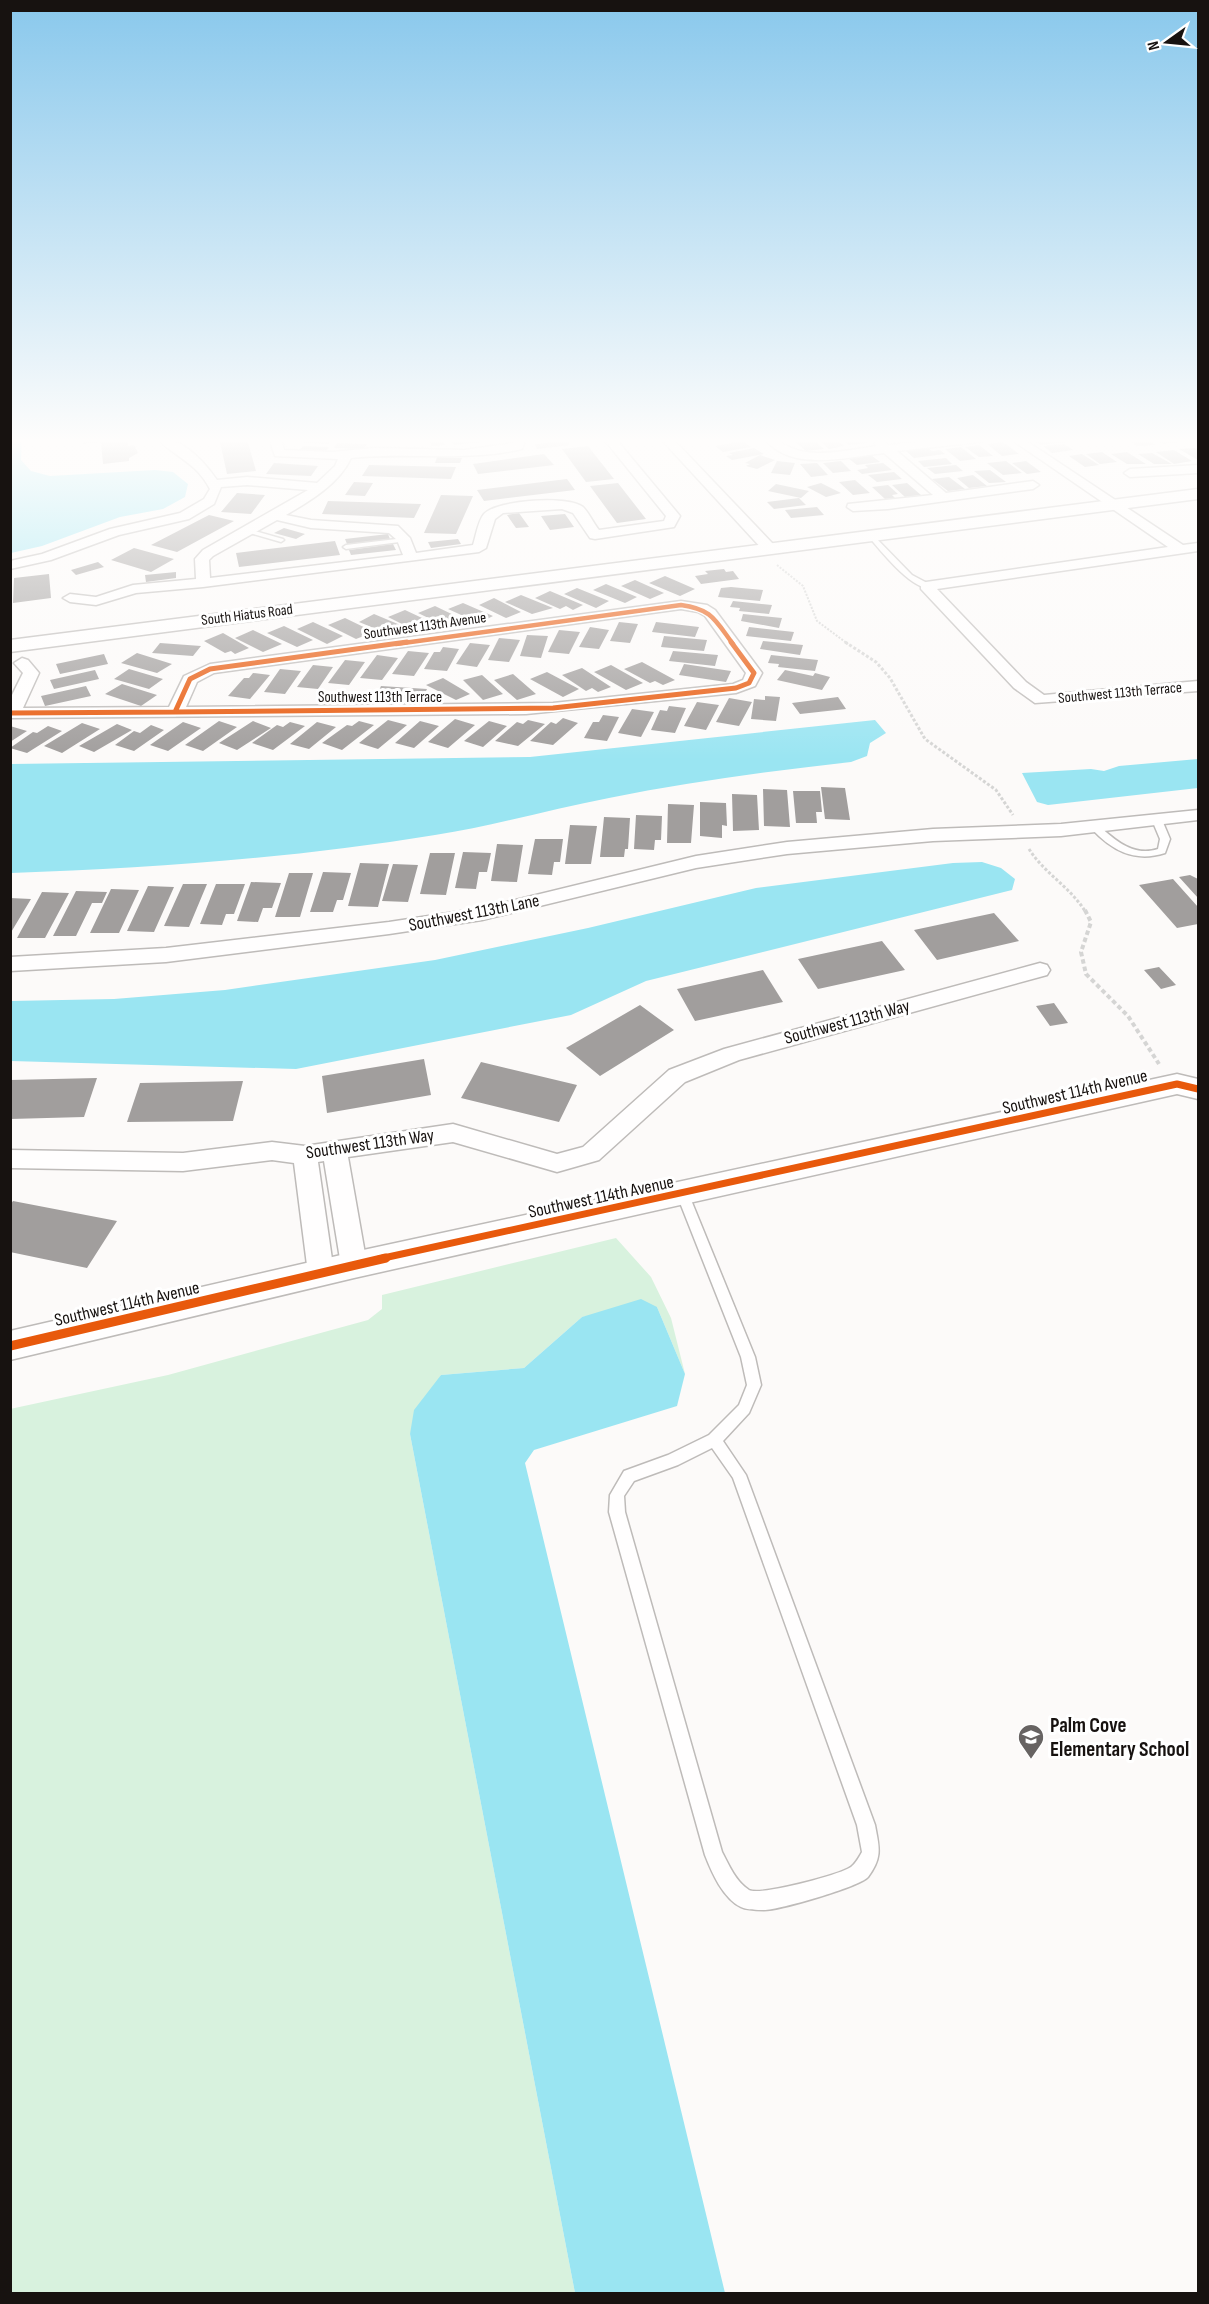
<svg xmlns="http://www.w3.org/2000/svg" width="1209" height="2304" viewBox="0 0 1209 2304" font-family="'Sofia Sans Condensed',sans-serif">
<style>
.green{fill:#d8f2de}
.water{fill:#9ae5f2}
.building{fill:#a19e9d}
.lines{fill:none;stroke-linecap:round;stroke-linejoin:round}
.service-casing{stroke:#bebbb9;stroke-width:3}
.minor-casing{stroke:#bebbb9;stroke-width:3}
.tertiary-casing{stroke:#bebbb9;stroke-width:3}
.secondary-casing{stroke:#bebbb9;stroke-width:3}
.path-far2{stroke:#d5d5d4;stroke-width:2;stroke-dasharray:2 1.5;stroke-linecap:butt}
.path-far1{stroke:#d5d5d4;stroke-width:3;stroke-dasharray:3 2;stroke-linecap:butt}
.path{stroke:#d5d5d4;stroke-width:4;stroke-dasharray:4.5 3;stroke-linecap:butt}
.service{fill:#fffefe;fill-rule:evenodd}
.minor{fill:#fffefe;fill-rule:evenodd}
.tertiary{fill:#fffefe;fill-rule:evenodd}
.secondary{fill:#fffefe;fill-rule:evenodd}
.cycleway-far3-casing{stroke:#fff;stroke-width:7}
.cycleway-far2-casing{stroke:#fff;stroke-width:8}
.cycleway-far1-casing{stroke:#fff;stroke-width:10}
.cycleway-casing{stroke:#fff;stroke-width:13}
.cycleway-far3{stroke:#e8590c;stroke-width:4.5}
.cycleway-far2{stroke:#e8590c;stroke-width:5}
.cycleway-far1{stroke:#e8590c;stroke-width:7}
.cycleway{stroke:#e8590c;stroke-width:9}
.labels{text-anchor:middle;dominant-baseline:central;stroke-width:6;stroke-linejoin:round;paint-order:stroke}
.far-street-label{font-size:15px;fill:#171210;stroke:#fff}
.street-label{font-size:18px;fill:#171210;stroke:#fff}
.near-poi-label{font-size:21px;font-weight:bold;fill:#171210;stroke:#fff;text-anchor:start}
</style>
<rect width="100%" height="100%" fill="#fcfaf9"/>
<path class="green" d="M616,1238L651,1277L671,1318L685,1374L657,1307L582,1317L524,1368L441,1375L410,1434L575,2293H11L10,1409L168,1375L368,1320L382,1309V1295Z"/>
<path class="water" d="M10,438H22L21,460L31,471L50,476L155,470L173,472L188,484L185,497L163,509L120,517L42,546L11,553Z
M875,720L886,733L870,743L867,756L851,762C770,771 689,782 609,798C551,809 494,826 435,835C295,858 153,868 11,873V764L530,757Z
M1198,759V788L1048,805L1037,802L1022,773L1091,769L1104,771L1119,766Z
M982,862L1001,868L1015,879L1012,890L646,981L571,1015L296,1069L11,1061V1001L114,999L225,990L435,960L588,928L756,888L953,863Z
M641,1299L657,1307L685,1374L677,1406L534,1450L525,1463L725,2293H575L410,1434L414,1410L441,1375L524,1368L582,1317Z"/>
<path class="building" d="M82,438H127L128,446L134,445L138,453L129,458V461L103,464L101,442L83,444Z
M427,438H441L445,445L432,446Z
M449,438H496L498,440L454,445Z
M812,438L824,449L806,451L793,440Z
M817,438H835L844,446L829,449Z
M841,438H860L867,443L849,445Z
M1061,438L1067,442L1040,445L1033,439Z
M1127,438H1146L1155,445L1137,446Z
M1152,438H1172L1180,442L1163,444Z
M247,439L256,471L227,474L220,442Z
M307,439H331L329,444L304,443Z
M567,441L570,445L537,449L535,444Z
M742,441L751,447L723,452L715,446Z
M1003,442L1019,454L1002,456L987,444Z
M337,443L367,444L364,449L334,448Z
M1064,444L1073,450L1052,453L1043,446Z
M979,445L993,456L979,457L965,447Z
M303,446L329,447L326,451L300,450Z
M588,446L614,479L586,482L562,449Z
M961,447L976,459L960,461L945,449Z
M754,448L764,454L732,460L726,456L733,455L729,453Z
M928,448L932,451L940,450L945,454L914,458L906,451Z
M1195,448L1198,450V460L1179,449Z
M1174,450L1192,461L1174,464L1156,452Z
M1102,452L1117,462L1100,464L1086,454Z
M1127,452L1146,464H1127L1111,454Z
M1152,453L1172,464H1154L1138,454Z
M544,454L554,465L478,474L473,464Z
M1082,454L1099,465L1085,467L1069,456Z
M760,455L775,460L757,469L746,466L750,464L745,463Z
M871,455L880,462L857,465L848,458Z
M437,457L462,458L460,463H435Z
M946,458L952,464L924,467L918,461Z
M777,461L795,463L790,475L771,473Z
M841,461L851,471L833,473L823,463Z
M1006,461L1022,473L1003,475L987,463Z
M1026,461L1041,472L1027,474L1012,463Z
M274,463L318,466L311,476L266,474Z
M817,463L828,475L811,477L800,464Z
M883,463L892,470L862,474L857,470L868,468L865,465Z
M369,465L456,467L451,479L362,476Z
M956,465L963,471L935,474L927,468Z
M990,470L1006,482L989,483L974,471Z
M894,472L902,479L877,482L868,475Z
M973,475L987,486L969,488L957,478Z
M949,477L965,489L948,491L932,479Z
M567,479L575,490L484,501L477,490Z
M855,480L870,493L853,495L839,482Z
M354,482L373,483L365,496L345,495Z
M618,483L646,519L617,523L590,486Z
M821,483L841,493L826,497L807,487Z
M907,483L921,495L905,497L892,485Z
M776,484L809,491L801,498L768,491Z
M888,485L898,494L892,495L895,498L885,499L872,487Z
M237,493L265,495L251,514L221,512Z
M441,495L473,496L456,534L424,533Z
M799,498L806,505L774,509L767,502Z
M328,501L421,504L414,518L322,514Z
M817,507L824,515L791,518L785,510Z
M519,513L529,527L516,528L507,515Z
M565,514L574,527L550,530L541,516Z
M209,515L234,521L177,552L151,545Z
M284,528L305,534L296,539L274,533Z
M388,534L390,539L347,544L345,539Z
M458,539L461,544L431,548L428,542Z
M335,541L340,555L239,567L236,553Z
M393,544L396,550L351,555L349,550Z
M134,548L174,559L151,572L111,560Z
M98,562L104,567L76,575L71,570Z
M724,569L726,572L733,571L739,579L701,584L695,576L708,574L705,571Z
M176,572V578L146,582L145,575Z
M49,574L51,598L13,603L14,578Z
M665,576L695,589L680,596L649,583Z
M635,580L664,593L650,599L621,586Z
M606,584L637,597L625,603L593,590Z
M577,588L609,601L596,608L564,594Z
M721,588L731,587L763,590L760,601L718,597Z
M550,591L583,605L573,610L566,606L560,609L535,598Z
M521,595L553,608L532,614L505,602Z
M494,598L521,612L506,618L479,605Z
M733,601L772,605L769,614L739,611L740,608L730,607Z
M463,603L493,616L479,623L448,609Z
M435,606L462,619L445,626L418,613Z
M405,610L435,624L426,628L420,625L412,629L388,617Z
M374,614L405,627L391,635L359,622Z
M743,614L782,618L779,628L741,621Z
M345,618L374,632L356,639L328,625Z
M313,622L343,636L327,644L297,629Z
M619,622L638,624L630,643L610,641Z
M656,622L699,627L695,637L652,632Z
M284,626L313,640L297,647L267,633Z
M590,627L609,630L599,649L579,647Z
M749,627L794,632L791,641L746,636Z
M253,630L282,644L263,652L235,638Z
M559,630L580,632L569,654L548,652Z
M223,633L249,648L235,654L231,651L225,653L204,641Z
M527,635L548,636L541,658L520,656Z
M664,636L707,640L704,651L661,647Z
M499,638L520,640L509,662L488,660Z
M763,641L803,645L800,655L760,649Z
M160,643L201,646L193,656L152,653Z
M470,643L490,645L477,667L456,664Z
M443,647L459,649L447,671L424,669L434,652H440Z
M408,651L429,653L414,676L392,674Z
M673,651L718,655L715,666L669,661Z
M137,653L172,664L157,673L121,663Z
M104,654L108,664L60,674L56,664Z
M377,655L398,658L382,680L360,678Z
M771,655L818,660L815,671L778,667L779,664L768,663Z
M345,660L365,662L349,685L328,683Z
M642,662L675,680L663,685L655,681L650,683L624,669Z
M684,664L731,671L726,682L679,675Z
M313,665L333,667L318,689L297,687Z
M611,665L643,683L626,690L594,672Z
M582,668L611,687L598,692L592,688L586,691L562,675Z
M129,669L163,679L149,689L114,679Z
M280,669L301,671L285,694L264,692Z
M95,670L99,679L54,689L50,680Z
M785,670L813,676L815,673L830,677L822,690L777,680Z
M547,672L579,689L563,697L530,679Z
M253,673L270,675L250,699L228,696L244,678H249Z
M513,674L536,694L517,700L494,680Z
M482,675L503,694L483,700L463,680Z
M443,678L470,694L456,700L426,685Z
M122,684L157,695L141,706L105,694Z
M86,686L91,696L45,706L41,696Z
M381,686L427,689L422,699L376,697Z
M765,696L780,697L776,721L751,719L754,699L765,700Z
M838,697L846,709L800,714L792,703Z
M729,698L752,702L739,726L716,722Z
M697,702L719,705L706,730L684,726Z
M669,706L686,708L675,733L651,730L660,710L667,711Z
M632,709L654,712L641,737L618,733Z
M603,715L619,717L607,741L584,738L593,722H599Z
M563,718L578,723L553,745L530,741L551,722L556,724Z
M455,719L475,725L448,748L428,742Z
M388,720L407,725L378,749L359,743Z
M528,720L545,724L518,746L495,741L517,722L523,724Z
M219,721L237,727L203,751L185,745Z
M253,721L271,728L237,750L219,743Z
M359,721L374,725L342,750L322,743L347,725L352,726Z
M420,721L439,726L414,748L395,743Z
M489,721L507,726L483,747L464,741Z
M183,722L201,728L168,751L150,745Z
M290,722L305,726L273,750L252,743L277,725L283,727Z
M317,722L336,727L309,749L290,744Z
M82,723L100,729L62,753L44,746Z
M117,724L132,730L94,752L79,746Z
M151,725L164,730L134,751L115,745L134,731L140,733Z
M10,726L27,731L10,742Z
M48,726L62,731L27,753L10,748L33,732L37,733Z
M821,787L845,788L850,820L825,819Z
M763,789L787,790L790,827L764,826Z
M793,791H820L822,812H816L817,823H796Z
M732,794L757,795L759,830L733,831Z
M700,802L726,803L727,826L722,825V838L700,836Z
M668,804L694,805L691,843H667Z
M636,815L662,816L661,840H655L654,850L634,849Z
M604,817L630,818L628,849H625L624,857H600Z
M570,825L597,826L591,864H565Z
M535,839H563L560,862H554L552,875L528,874Z
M497,844L523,845L517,882L491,881Z
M463,852L491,853L487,872H479L476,889L455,888Z
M430,853H455L446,895L420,894Z
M360,863L389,864L378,907L348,906Z
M393,864L418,865L408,902L382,901Z
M323,872L351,873L343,900H337L333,912H310Z
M289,873H313L300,917H275Z
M1190,875L1198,879V898L1179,877Z
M1173,879L1198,907V924L1177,928L1139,885Z
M251,882L281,883L272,908H263L258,922L237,921Z
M183,884H207L189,927L164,926Z
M216,884H245L234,914H226L222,925L200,924Z
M148,886L174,887L154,932L127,931Z
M111,889L139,890L119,933H90Z
M76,891L107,892L102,903H92L76,936H53Z
M42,892L69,893L45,938H17Z
M10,898L31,899L10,934Z
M994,913L1019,941L937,960L914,930Z
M882,941L905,970L818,989L798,959Z
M1159,967L1176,985L1161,989L1144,970Z
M763,970L783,1002L695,1021L677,989Z
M1054,1003L1068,1023L1050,1026L1036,1006Z
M640,1005L674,1030L600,1076L566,1048Z
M424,1059L431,1095L327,1113L322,1076Z
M481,1062L577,1085L559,1122L461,1098Z
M97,1078L84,1117L10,1119V1080Z
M243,1081L233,1121L127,1122L140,1083Z
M13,1201L117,1221L87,1268L10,1252V1205Z"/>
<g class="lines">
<g class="service-casing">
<path id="service" d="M248,529L283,539L284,540L281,542L246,532L245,531Z
M869,535H873L912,575L929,584V588C910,588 881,551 869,537Z
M405,538L408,540L407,541L346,549L343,547L346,545Z
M1157,817L1162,820L1170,839L1165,853C1134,863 1111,850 1090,827L1095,824L1098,825C1115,840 1133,857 1158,849L1160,839L1152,820Z
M683,1190L687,1192L689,1195L755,1357L761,1385L749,1413L723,1441L746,1475L875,1825C879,1847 883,1857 868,1877C859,1887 779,1910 764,1910C757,1910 747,1910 741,1907C723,1898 712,1873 705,1855L609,1512L610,1495L624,1471L668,1455L709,1435L739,1405L747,1385L741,1357L677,1195L679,1192ZM712,1448L733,1478L857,1825L862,1852C859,1857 856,1863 851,1867C839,1875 760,1896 749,1890C736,1882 729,1865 722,1852L625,1512L624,1496L634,1481L678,1465Z"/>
</g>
<g class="minor-casing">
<path id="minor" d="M156,438C182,437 203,460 217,480L247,477L317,483L335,466L338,459L275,456L269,438H281L284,450L332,452L374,448L464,450L513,443L514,438H526L522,449C465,462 408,452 351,458C339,484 310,501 286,515L311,520L398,526L410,538L416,553L473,545C476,536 478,521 484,514C497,500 568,495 583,507C589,513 594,524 599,530L664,521L666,516L603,438H615L680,516L674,527L595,539L590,538L573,513L562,509L503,513L495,519L486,548L479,552L203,587L136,593L96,605L70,602L63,598L70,594L96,597L133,585L196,579L195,559L203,550L308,490L247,485L221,487L214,504L189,519L119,535L51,560L10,569V561L42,554L110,529L180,513L204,499L210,489C196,462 175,457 156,438ZM277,520L311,528L389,533L397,540L403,555L210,578L209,560L213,556Z
M660,438H672L774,545V551H764Z
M764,438H776C802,463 845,450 877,446L874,443L880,439L889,445L952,438H986L980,442L897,451L946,493L1033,481L1039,485L1033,489L888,509L853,511L847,507L848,504L933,495L884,453C846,457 791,473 764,438Z
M1009,438H1022L1183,545L1198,543V551L937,589L1026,682L1044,695L1198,681V691L1035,703L1014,688L921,589V583L926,582L1168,547Z
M1198,465V473L1130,477L1124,473L1130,469Z
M681,601L707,605L715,610L762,673L755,686L736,693L526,714L10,718V699L23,673L14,663L22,658L28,660L39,673L23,708L169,707L184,676L210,664ZM681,609L698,612L705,616L746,673L743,680L733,684L553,703L186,707L197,682L214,673Z
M1198,810V820L1061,836L933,841L787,854L696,868L482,920L389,934L166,962L10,971V957L166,948L389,922L482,908L696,856L787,842L933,829L1061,824Z
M1040,963L1047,965L1050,970L1047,975L739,1060L685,1082L599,1160L557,1172L453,1142L348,1157L367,1265L363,1272L354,1275L345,1272L341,1265L324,1161L318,1162L334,1273L330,1280L321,1284L312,1280L308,1273L294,1163L272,1160L183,1171L10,1168V1150L183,1153L272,1142L305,1146L453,1124L557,1154L583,1147L669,1070L724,1049Z"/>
</g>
<g class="tertiary-casing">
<path id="tertiary" d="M1177,1074L1198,1079V1099L1177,1094L354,1278L10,1360V1331L354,1252Z"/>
</g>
<g class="secondary-casing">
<path id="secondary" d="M1198,489V499L10,652V640Z"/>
</g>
<path class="path-far2" d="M777,565L803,586L817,621L848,644"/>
<path class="path-far1" d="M845,642L876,662L890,678L925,739L996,790L1013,815
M1029,849C1044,873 1070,887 1085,911"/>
<path class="path" d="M1085,910L1091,922L1081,952L1086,974L1128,1016L1159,1064"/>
<use href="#service" class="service"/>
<use href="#minor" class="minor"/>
<use href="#tertiary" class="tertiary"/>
<use href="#secondary" class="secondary"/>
<g class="cycleway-far3-casing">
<path id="cycleway-far3" d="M396,644L681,605C712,609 715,620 733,644"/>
</g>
<g class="cycleway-far2-casing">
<path id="cycleway-far2" d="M175,712L190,679L210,669L407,642
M175,712L553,708L736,688L749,683L754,673L731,642
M10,713L175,712"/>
</g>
<g class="cycleway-far1-casing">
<path id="cycleway-far1" d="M379,1259L1177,1084L1198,1089"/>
</g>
<g class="cycleway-casing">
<path id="cycleway" d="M10,1346L386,1258"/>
</g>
<use href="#cycleway-far3" class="cycleway-far3"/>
<use href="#cycleway-far2" class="cycleway-far2"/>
<use href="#cycleway-far1" class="cycleway-far1"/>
<use href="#cycleway" class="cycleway"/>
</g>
<linearGradient id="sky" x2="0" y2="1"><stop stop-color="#89c8ec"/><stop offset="0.58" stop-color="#fefdfc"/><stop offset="1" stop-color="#fefdfc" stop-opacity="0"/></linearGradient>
<rect width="1209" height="760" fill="url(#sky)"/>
<defs>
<g id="school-pin" transform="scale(1.35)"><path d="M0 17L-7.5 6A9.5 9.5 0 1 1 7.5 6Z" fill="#676362" stroke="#fff"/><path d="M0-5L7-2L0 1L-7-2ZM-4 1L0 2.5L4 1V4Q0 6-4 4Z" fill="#fff"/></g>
</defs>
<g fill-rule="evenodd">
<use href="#school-pin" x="1031" y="1737"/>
</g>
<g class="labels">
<g class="far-street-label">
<text transform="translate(247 615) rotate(-7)">South Hiatus Road</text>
<text transform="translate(425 626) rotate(-8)">Southwest 113th Avenue</text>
<text transform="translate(1120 693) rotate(-5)">Southwest 113th Terrace</text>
<text x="380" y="697">Southwest 113th Terrace</text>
</g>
<g class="street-label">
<text transform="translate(474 913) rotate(-11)">Southwest 113th Lane</text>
<text transform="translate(847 1022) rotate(-15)">Southwest 113th Way</text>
<text transform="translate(1075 1092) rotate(-13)">Southwest 114th Avenue</text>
<text transform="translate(370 1144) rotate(-8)">Southwest 113th Way</text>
<text transform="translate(601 1197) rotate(-12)">Southwest 114th Avenue</text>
<text transform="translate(127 1304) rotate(-13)">Southwest 114th Avenue</text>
</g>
<g class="near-poi-label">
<text x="1050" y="1725">Palm Cove<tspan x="1050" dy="24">Elementary School</tspan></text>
</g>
</g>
<rect width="1209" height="2304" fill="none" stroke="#171210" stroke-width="24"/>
<g transform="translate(1167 42) rotate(255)" stroke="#ffffff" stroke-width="4.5" paint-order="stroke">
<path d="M0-4.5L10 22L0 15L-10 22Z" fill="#171210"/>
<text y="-9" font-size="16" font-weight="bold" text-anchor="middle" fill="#171210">N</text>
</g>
</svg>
